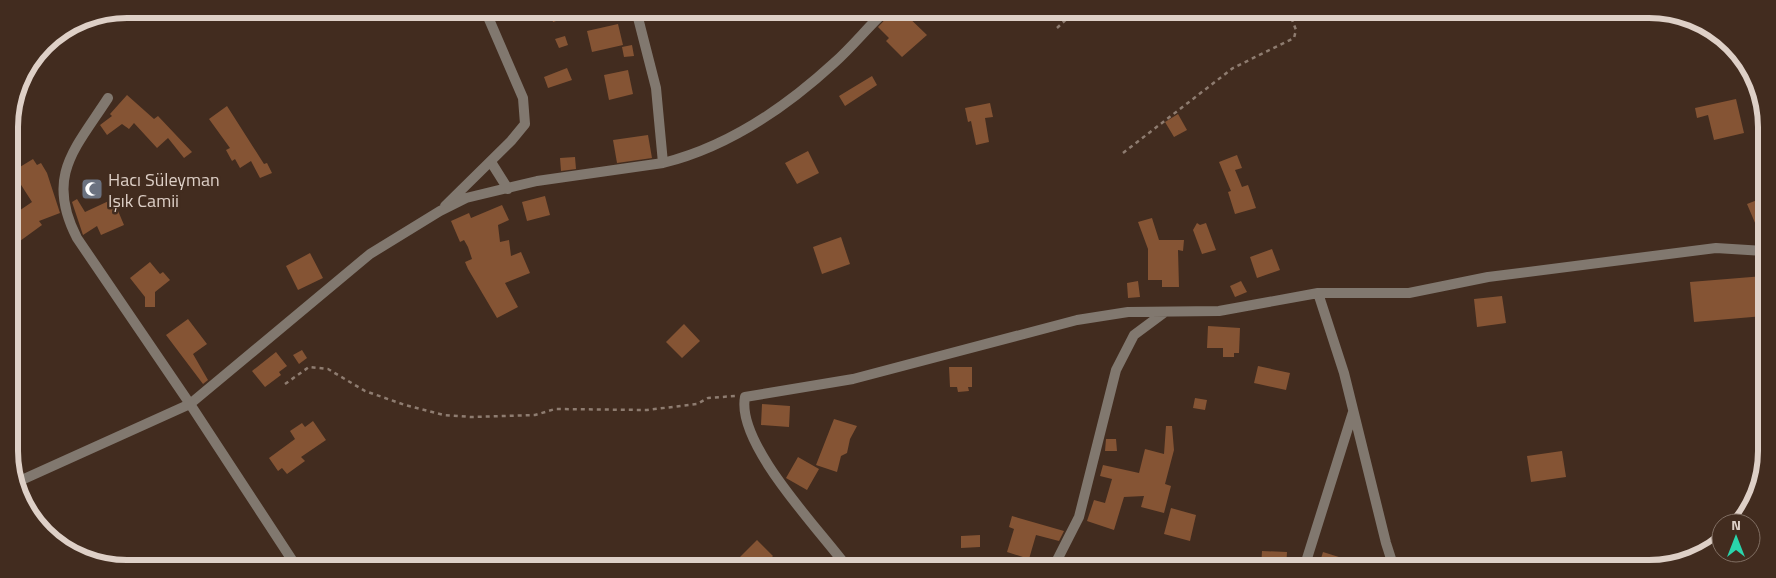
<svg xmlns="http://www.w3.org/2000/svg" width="1776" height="578" viewBox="0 0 1776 578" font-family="'Titillium Web',sans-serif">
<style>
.building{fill:#855434}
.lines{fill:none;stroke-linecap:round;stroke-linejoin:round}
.path{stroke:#8e7c70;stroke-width:2.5;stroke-dasharray:4 4;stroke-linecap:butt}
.minor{stroke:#81786f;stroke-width:10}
.labels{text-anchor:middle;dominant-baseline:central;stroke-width:5;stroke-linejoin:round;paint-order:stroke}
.poi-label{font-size:18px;fill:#ded0c7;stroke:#422c1f;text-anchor:start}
.rim{fill:none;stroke:#ded0c7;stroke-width:6}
</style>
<rect width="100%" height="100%" fill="#422c1f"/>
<path class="building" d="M550,10H584V12L553,22Z
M893,11H902L927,35L902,57L886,41L889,38L878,27Z
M618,24L623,45L592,52L587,31Z
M565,36L568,45L559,48L555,39Z
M632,45L634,56L624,57L622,47Z
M567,68L572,80L548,88L544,77Z
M628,70L633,94L609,100L604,75Z
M872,76L877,85L845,106L839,96Z
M127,95L154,119L158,116L192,152L184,158L168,138L157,148L134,123L129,129L122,124L107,135L100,125L112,116L110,114Z
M1736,99L1744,133L1714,140L1708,115L1697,118L1695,108Z
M990,103L993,117L985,118L989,142L976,145L971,121L968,122L965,108Z
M227,106L264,164L267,163L272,173L260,178L251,161L240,168L235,159L232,161L226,150L230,148L209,119Z
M1178,114L1187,130L1174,137L1165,122Z
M648,135L652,158L617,163L613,140Z
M808,151L819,173L797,184L785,163Z
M1237,155L1242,168L1235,170L1242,187L1248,185L1256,208L1235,214L1228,192L1231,191L1219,162Z
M575,157L576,169L561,171L560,158Z
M33,159L37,165L41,163L47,173L60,213L39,221L42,225L20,241L10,225V217L32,202L16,177L18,175L15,170Z
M545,196L550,215L527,221L522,202Z
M1765,197L1764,244L1747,204Z
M77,199L85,212L113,199L124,225L101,235L97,226L83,235L72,202Z
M502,205L509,220L498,225L500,242L509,240L511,256L521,252L530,273L505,283L518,307L497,318L468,269L465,262L472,259L468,247L464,240L460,242L451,221L469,213L471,218Z
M1152,218L1159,240H1184L1183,251L1178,250L1179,287H1162V280H1148V249L1138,222Z
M1197,223L1200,225L1206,223L1216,250L1202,254L1193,230Z
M841,237L850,264L822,274L813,247Z
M1272,249L1280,270L1257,278L1250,257Z
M310,253L323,278L298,290L286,266Z
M150,262L160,274L163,272L170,280L155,292V307H145V297L130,278Z
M1764,276V316L1694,322L1690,282Z
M1138,281L1140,297L1128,298L1127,283Z
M1241,281L1247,292L1235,297L1230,286Z
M1502,296L1506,323L1477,327L1474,299Z
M188,319L207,344L193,354L208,380L203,384L166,335Z
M684,324L700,341L682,358L666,342Z
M1208,326L1240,328L1239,353H1234V357H1223V348H1207Z
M302,350L307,358L299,364L293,355Z
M276,352L287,366L279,372L281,375L265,387L252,371Z
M1258,366L1290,373L1286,390L1254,383Z
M949,367H972V387H968L969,391L958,392L957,387H950Z
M1195,398L1207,400L1205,410L1193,408Z
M762,404L790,406L789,427L761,425Z
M834,419L857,426L850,439L847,453L841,456L837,472L816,465Z
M313,421L326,440L301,457L305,461L287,474L282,468L278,471L269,458L295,439L290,431L302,423L305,427Z
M1166,426H1172L1174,450L1165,484L1171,486L1164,513L1141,507L1144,496L1124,497L1114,530L1087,521L1094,500L1105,503L1112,479L1100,476L1103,465L1139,473L1145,449L1164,454Z
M1106,439H1116L1117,451H1105Z
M1562,451L1566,477L1531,482L1527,456Z
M798,457L819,469L807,490L786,478Z
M1171,508L1196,515L1190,541L1164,534Z
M1012,516L1064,531L1059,541L1036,535L1029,559L1007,552L1014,529L1009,527Z
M980,535V547L961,548V536Z
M757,540L773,556L768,561L774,567H749L739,558Z
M1262,551L1287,552L1286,568H1261Z
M1323,552L1342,558L1339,568H1318Z"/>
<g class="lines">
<path class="path" d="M1057,28L1075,11
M1123,153L1233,68L1294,38L1296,30L1289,12
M285,384L309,367L328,369L365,391L405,405L444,415L471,417L535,415L555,409L647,410L697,404L708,398L735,396"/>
<path class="minor" d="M636,10L656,88L663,163C728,147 785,108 834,63C852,47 867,28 885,11
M1726,41L1748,69
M108,98C75,149 45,176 77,238L190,404L296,566
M491,162L508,189
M445,206L511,141L525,124L523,98L485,10
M1318,293L1344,373L1386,543L1394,568
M15,483L190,404L370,254L440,211L466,198L537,181L663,163
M847,567C819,529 736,444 745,397L853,379L1077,320L1128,312L1219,311L1318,293H1409L1488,277L1716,248L1764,251
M1053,568L1079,517L1116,370L1134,335L1165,312
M1304,568L1353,412"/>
</g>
<defs>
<g id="mosque-square" transform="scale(1.125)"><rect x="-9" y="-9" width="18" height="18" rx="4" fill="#6b7280" stroke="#422c1f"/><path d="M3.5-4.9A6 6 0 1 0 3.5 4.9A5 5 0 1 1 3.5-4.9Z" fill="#fff"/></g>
</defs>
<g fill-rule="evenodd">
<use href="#mosque-square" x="92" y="189"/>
</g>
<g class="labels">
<g class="poi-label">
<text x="108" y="179">Hacı Süleyman<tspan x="108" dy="21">Işık Camii</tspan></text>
</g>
</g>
<path d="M0 0H1776V578H0ZM127 18H1649A109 109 0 0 1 1758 127V451A109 109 0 0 1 1649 560H127A109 109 0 0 1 18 451V127A109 109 0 0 1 127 18Z" fill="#422c1f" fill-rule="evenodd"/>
<path class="rim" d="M127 18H1649A109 109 0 0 1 1758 127V451A109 109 0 0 1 1649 560H127A109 109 0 0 1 18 451V127A109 109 0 0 1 127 18Z"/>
<g transform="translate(1736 538)"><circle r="24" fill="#422c1f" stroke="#806e62"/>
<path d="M0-4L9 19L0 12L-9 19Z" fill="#2ad5ac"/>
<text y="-8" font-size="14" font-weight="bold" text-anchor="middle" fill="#ded0c7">N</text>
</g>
</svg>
